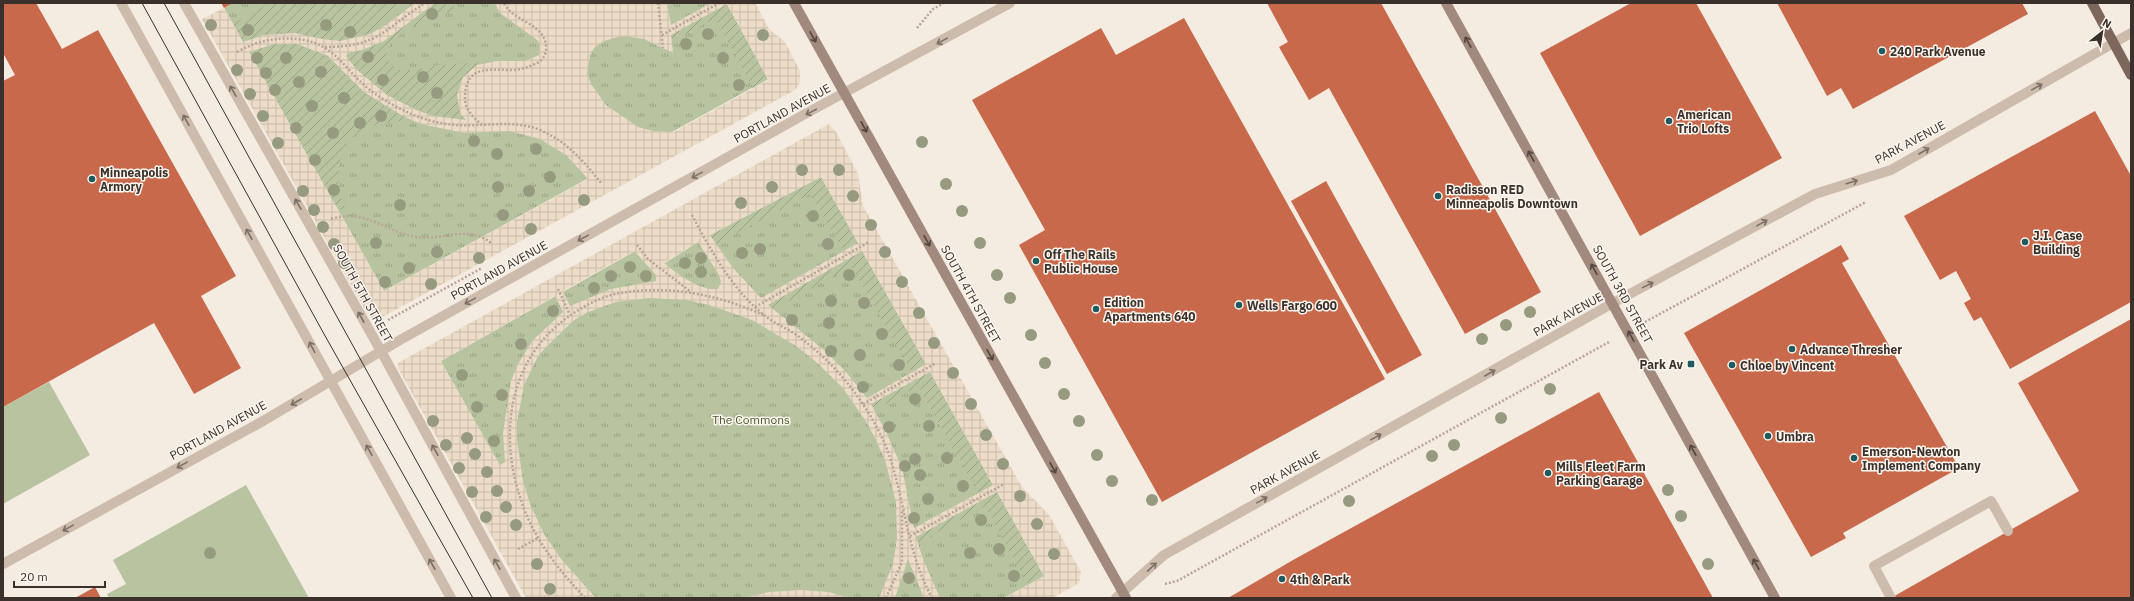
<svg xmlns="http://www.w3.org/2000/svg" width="2134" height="601" viewBox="0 0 2134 601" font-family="'IBM Plex Sans',sans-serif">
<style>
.grass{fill:#b8c4a0}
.park{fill:url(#park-tufts)}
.garden{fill:url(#garden-furrows)}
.plaza{fill:url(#plaza-grid);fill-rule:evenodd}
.building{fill:#c8694b}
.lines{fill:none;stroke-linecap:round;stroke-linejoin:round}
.path{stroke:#b9a596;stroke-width:2.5;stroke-dasharray:2 2;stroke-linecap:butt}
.service{stroke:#cdbbac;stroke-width:10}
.minor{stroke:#cdbbac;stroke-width:10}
.tertiary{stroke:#cdbbac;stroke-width:10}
.secondary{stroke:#a18a7d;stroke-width:10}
.primary{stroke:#7d675c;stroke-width:10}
.tram{stroke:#3b302b;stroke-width:1}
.tree{fill:#969b7f}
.oneway{stroke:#544640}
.oneway2{stroke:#7d6f65}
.poi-dot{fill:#1f5a5e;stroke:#fbf5ee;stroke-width:1.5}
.labels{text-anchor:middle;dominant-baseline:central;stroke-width:3;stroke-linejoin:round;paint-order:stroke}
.poi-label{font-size:12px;font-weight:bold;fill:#3b302b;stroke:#fbf5ee;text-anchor:start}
.street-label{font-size:12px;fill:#3b302b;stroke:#fbf5ee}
.park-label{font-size:12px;fill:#4a5a2e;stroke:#fbf5ee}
</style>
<defs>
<pattern id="park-tufts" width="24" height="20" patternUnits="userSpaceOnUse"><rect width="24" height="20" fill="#b8c4a0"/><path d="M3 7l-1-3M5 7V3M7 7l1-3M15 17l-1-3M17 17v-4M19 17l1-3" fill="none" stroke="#97a083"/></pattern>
<pattern id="garden-furrows" width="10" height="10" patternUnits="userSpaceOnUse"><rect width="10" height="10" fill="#b8c4a0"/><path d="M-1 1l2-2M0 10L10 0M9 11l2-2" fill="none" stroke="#97a083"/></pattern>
<pattern id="plaza-grid" width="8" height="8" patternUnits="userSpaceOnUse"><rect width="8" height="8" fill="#ecdcc8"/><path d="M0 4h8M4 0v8" fill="none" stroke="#cbbdac"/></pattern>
</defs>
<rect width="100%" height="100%" fill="#f4ebe1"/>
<path class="grass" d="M49,382L90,455L3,504V407Z
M246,485L309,598H109L107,594L126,584L113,560Z"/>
<path class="park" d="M233,3H726L768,79L384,291L224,8Z
M821,177L1044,576L1004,598H562L441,361L651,242L665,263L698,242Z"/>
<path class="garden" d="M270,3H401C380,31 360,45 324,40C314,38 304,33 294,33C277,32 259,35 243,42L233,24Z
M435,3H452L455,10C434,18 383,32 387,60L398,70H412L439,65L486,62L477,65L460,113L466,121C426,115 392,103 362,75C356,70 349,64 346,56L347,53L362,50L384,41Z
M727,4L768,79L753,88L715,18L673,41L671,35Z
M274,44C325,41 330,64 364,92C378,103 395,113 411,120C392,122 368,123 352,137C339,148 338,173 339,190C340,196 344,204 346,210H338L249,52Z
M821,177L858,243L844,251L810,194L716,244L710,235Z
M862,251L926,364L912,372L851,266L773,310L768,305Z
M930,372L993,485L978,493L918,386L875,410L871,404Z
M997,492L1044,576L1028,585L985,506L918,543L916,537Z"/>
<path class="plaza" d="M415,3H435L384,41L362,50L348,53L346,56L356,69L387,95L416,110L433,116L466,120L460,113L457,95L463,77L477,65L497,61H525L539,55L540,44L537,40L500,13L495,3H667L671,25L711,3H755L769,29L785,42L800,71V82L797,88L793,91L377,320L372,319L368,315L202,19L224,8L243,42L264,35L295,33L322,39L340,41L370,34L386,25ZM727,4L768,80L674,132L653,131L638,127L606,105L591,84L587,74L590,56L594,48L602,42L613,38L625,36L644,39L673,53L671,35ZM274,44H297L328,56L364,92L401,115L421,124L464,133L509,131L540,139L566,155L588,179L384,291L249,52Z
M829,124L836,132L858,174L863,206L1022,487L1049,515L1081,572L1079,583L1052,598H1004L1044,576L997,492L916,537L923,559L940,598H924L908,559L895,598H879L893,564L897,538L896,502L885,460L876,440L867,423L843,388L815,361L796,346L752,320L709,305L687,300L649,298L616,302L586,313L573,321L546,347L537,358L524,385L517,422V440L523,481L530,504L544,534L561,559L596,598H526L398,368V363ZM821,177L858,243L761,298L733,268L710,235ZM698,242L719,275L721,282L718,289H709L697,285L682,277L664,263ZM634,251L656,275V281L611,289L570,306L563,291ZM862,251L926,364L867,398L846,372L824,350L768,305ZM555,296L563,312L533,340L518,364L511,381L503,433L505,462L500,465L441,361ZM930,372L993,485L914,528L902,468L886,432L871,404Z
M801,590L829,592L848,598H743L769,592Z"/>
<path class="building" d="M3,3H36L62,49L98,30L236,276L201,296L241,368L194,394L154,323L3,407V81L15,75L3,53Z
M221,3H233L224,8Z
M1267,3H1381L1541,292L1465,334L1329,88L1309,100L1279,47L1288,42Z
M1631,3H1696L1782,158L1640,236L1540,53Z
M1777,3H2022L2028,14L1853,109L1841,88L1827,96Z
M1184,18L1385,379L1162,502L1019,245L1045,230L972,100L1101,28L1116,55Z
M2095,111L2131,176V302L2010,369L1981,317L1974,321L1964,303L1971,299L1956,271L1940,280L1904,216Z
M1326,181L1422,355L1387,374L1291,201Z
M1841,245L1849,259L1842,263L1959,468L1843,533L1846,538L1811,557L1684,333Z
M2131,319V598H1891L2079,491L2018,383Z
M1599,392L1713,598H1228L1293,560Z
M95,587L101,598H75Z"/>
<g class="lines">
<path class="path" d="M658,3L663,48
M917,28L933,9L944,3
M662,35L719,3
M325,47C379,47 384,29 425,3
M237,52C258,40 280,36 304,40C334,46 343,66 363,84C376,96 392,105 407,112C421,119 440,124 456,125C484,127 514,119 540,130C566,141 584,161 601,183
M482,125C472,116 464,109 465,95C467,65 489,70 511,70C520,70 529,67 537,63C543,60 546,55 546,48C546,23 513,22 504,3
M692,215C711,251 732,289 764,315C773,323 785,327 795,334C822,353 844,376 862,403C876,423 888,447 894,471C906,514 910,558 932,598
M331,219C366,208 383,231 416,237C442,241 468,224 491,243
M637,245L648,259L691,292
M558,289L570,315
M755,307L869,242
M388,320L482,268
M1645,322L1866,202
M863,404L936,363
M910,536L1004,484
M518,549L538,538
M1165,584L1177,581L1609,342
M585,598C558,569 533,538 521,500C497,430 510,352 577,311C588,304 602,297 615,294C666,284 718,294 765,316
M886,598L902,562V510"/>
<path class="service" d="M1891,598L1874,566L1991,501L2008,531"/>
<path class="minor" d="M121,3L451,598
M184,3L381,351L516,598"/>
<path class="tertiary" d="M3,564L263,421L400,340L805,114L1010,3
M1116,598L1164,555L1613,303L1815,194L1891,170L2131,33"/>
<path class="secondary" d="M794,3L1126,598
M1446,3L1775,598"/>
<path class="primary" d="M2092,3L2131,75"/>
<path class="tram" d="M142,3L324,334L473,598
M164,3L492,598"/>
</g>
<g class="tree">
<circle cx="432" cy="14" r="6"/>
<circle cx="211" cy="25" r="6"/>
<circle cx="326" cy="25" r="6"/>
<circle cx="248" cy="30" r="6"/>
<circle cx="350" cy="32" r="6"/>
<circle cx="708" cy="34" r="6"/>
<circle cx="763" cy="35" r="6"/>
<circle cx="686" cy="44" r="6"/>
<circle cx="368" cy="57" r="6"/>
<circle cx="257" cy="58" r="6"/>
<circle cx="286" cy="58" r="6"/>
<circle cx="723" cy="58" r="6"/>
<circle cx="237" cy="70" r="6"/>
<circle cx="321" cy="72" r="6"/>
<circle cx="266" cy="73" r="6"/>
<circle cx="423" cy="77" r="6"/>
<circle cx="383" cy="80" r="6"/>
<circle cx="299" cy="82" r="6"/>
<circle cx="739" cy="85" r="6"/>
<circle cx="275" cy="90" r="6"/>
<circle cx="437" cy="93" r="6"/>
<circle cx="250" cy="94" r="6"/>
<circle cx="344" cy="98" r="6"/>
<circle cx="312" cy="106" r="6"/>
<circle cx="263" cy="116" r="6"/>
<circle cx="381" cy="116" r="6"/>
<circle cx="360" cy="123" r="6"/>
<circle cx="296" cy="128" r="6"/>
<circle cx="333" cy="133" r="6"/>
<circle cx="474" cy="141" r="6"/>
<circle cx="922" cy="142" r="6"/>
<circle cx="278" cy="143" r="6"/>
<circle cx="536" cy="149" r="6"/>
<circle cx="497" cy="154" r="6"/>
<circle cx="315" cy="160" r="6"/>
<circle cx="802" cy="170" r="6"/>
<circle cx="839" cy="170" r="6"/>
<circle cx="550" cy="177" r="6"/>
<circle cx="946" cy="184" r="6"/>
<circle cx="498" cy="187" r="6"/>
<circle cx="772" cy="187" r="6"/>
<circle cx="334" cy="190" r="6"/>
<circle cx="303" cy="191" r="6"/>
<circle cx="529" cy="191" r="6"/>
<circle cx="853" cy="196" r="6"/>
<circle cx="584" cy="200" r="6"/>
<circle cx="741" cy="203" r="6"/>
<circle cx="400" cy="205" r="6"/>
<circle cx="314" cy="210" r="6"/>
<circle cx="962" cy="211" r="6"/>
<circle cx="503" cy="215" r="6"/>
<circle cx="813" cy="216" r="6"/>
<circle cx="871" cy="225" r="6"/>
<circle cx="323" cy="227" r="6"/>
<circle cx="531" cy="229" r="6"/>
<circle cx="376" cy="243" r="6"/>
<circle cx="980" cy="243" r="6"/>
<circle cx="334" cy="244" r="6"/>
<circle cx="828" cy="244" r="6"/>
<circle cx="760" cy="249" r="6"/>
<circle cx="437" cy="252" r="6"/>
<circle cx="885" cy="252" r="6"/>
<circle cx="742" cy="253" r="6"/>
<circle cx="479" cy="258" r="6"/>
<circle cx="701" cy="258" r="6"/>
<circle cx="344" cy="263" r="6"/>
<circle cx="685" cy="263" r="6"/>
<circle cx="630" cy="267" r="6"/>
<circle cx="409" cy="268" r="6"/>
<circle cx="701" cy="272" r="6"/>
<circle cx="849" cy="275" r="6"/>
<circle cx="997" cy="275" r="6"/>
<circle cx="611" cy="276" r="6"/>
<circle cx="646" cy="276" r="6"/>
<circle cx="385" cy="282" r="6"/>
<circle cx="902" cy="282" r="6"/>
<circle cx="431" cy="284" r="6"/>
<circle cx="594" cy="288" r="6"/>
<circle cx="1010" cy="298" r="6"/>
<circle cx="831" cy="301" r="6"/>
<circle cx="864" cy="303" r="6"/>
<circle cx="553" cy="311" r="6"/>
<circle cx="1530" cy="312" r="6"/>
<circle cx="919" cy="313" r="6"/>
<circle cx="792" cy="320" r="6"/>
<circle cx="829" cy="323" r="6"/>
<circle cx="1506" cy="325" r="6"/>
<circle cx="882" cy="334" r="6"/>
<circle cx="1031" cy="335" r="6"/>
<circle cx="1482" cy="339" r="6"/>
<circle cx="934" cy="343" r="6"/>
<circle cx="521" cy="344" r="6"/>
<circle cx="831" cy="351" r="6"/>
<circle cx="860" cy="355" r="6"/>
<circle cx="1045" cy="363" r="6"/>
<circle cx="899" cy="365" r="6"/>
<circle cx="953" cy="373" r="6"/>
<circle cx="462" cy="375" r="6"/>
<circle cx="863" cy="387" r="6"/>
<circle cx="1550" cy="389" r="6"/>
<circle cx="1064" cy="394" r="6"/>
<circle cx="502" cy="395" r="6"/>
<circle cx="915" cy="399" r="6"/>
<circle cx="971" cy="404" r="6"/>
<circle cx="477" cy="407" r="6"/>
<circle cx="1501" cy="418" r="6"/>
<circle cx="433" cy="421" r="6"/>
<circle cx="1079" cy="421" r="6"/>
<circle cx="929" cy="426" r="6"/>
<circle cx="889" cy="427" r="6"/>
<circle cx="986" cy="435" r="6"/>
<circle cx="467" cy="438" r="6"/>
<circle cx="494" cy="441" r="6"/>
<circle cx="446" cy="445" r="6"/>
<circle cx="1454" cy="445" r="6"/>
<circle cx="475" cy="454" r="6"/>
<circle cx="1097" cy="455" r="6"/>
<circle cx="1432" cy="456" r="6"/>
<circle cx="947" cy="458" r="6"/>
<circle cx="915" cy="459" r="6"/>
<circle cx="1003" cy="464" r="6"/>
<circle cx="905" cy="466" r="6"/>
<circle cx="459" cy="468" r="6"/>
<circle cx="487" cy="472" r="6"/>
<circle cx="920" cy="475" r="6"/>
<circle cx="1112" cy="481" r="6"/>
<circle cx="963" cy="486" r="6"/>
<circle cx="1668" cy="490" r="6"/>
<circle cx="497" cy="491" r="6"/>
<circle cx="472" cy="492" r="6"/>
<circle cx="1020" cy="496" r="6"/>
<circle cx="928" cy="499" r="6"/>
<circle cx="1152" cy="500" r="6"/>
<circle cx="1349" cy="501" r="6"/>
<circle cx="506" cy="507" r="6"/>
<circle cx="1681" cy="516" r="6"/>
<circle cx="486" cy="517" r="6"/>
<circle cx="914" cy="518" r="6"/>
<circle cx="981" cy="520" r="6"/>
<circle cx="1037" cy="524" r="6"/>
<circle cx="516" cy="525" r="6"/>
<circle cx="999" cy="549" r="6"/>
<circle cx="210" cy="553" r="6"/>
<circle cx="970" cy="553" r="6"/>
<circle cx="1054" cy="554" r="6"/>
<circle cx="537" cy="564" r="6"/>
<circle cx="1708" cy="564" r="6"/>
<circle cx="1014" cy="576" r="6"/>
<circle cx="909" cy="578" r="6"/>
<circle cx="550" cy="589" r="6"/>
</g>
<defs><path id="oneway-shaft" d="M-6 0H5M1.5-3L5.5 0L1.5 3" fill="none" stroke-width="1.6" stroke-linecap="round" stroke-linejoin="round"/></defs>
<g class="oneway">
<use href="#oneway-shaft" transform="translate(813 37) rotate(60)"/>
<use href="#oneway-shaft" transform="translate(1468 42) rotate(-119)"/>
<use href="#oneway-shaft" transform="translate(864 127) rotate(61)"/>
<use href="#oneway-shaft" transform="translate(1531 156) rotate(-119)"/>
<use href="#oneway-shaft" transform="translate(927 241) rotate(61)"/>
<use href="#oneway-shaft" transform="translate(1594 269) rotate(-119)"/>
<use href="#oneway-shaft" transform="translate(1631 336) rotate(-119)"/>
<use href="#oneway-shaft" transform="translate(990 355) rotate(61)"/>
<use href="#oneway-shaft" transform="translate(1693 450) rotate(-119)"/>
<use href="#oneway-shaft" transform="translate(1053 468) rotate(61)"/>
<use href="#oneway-shaft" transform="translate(1756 564) rotate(-119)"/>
</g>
<g class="oneway2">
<use href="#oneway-shaft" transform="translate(942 41) rotate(151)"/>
<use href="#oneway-shaft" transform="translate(2037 87) rotate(-29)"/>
<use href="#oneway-shaft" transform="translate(233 91) rotate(-120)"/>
<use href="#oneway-shaft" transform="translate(811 112) rotate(152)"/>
<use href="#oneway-shaft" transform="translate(186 120) rotate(-119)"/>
<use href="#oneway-shaft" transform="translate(1924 151) rotate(-30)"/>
<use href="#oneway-shaft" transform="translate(697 175) rotate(151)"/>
<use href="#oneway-shaft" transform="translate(1852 182) rotate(-17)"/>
<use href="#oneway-shaft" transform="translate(298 204) rotate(-120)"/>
<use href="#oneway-shaft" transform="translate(1762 223) rotate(-29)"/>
<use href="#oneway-shaft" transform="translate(249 234) rotate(-119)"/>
<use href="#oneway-shaft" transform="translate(583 238) rotate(151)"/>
<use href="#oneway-shaft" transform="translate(1648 285) rotate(-26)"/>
<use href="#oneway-shaft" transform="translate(470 301) rotate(151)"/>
<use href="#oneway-shaft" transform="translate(361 317) rotate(-119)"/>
<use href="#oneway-shaft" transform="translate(312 347) rotate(-117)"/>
<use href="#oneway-shaft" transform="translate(1490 373) rotate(-30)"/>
<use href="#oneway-shaft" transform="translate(296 402) rotate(150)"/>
<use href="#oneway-shaft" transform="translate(1376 437) rotate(-29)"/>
<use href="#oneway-shaft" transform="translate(369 450) rotate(-119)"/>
<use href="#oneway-shaft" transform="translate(435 450) rotate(-119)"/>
<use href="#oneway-shaft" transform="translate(182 465) rotate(151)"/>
<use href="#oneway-shaft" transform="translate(1262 500) rotate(-29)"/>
<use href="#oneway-shaft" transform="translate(68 528) rotate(151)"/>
<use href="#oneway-shaft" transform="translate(432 564) rotate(-119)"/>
<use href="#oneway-shaft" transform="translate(497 564) rotate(-119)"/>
<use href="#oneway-shaft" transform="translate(1152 567) rotate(-44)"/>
</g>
<g class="poi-dot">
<circle cx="1882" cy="51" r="4"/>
<circle cx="1669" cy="121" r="4"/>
<circle cx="92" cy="179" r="4"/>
<circle cx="1438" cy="196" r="4"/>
<circle cx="2025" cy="242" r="4"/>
<circle cx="1036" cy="261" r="4"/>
<circle cx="1239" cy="305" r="4"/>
<circle cx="1096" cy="309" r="4"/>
<circle cx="1792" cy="349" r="4"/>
<rect x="1687" y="360" width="8" height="8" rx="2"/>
<circle cx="1732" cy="365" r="4"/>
<circle cx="1768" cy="436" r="4"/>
<circle cx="1854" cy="458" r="4"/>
<circle cx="1548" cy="473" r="4"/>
<circle cx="1282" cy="579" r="4"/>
</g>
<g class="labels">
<g class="poi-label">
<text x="1890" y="51">240 Park Avenue</text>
<text x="1677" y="114">American<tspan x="1677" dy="14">Trio Lofts</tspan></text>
<text x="100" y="172">Minneapolis<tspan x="100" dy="14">Armory</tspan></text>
<text x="1446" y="189">Radisson RED<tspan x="1446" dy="14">Minneapolis Downtown</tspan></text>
<text x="2033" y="235">J.I. Case<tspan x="2033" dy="14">Building</tspan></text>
<text x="1044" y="254">Off The Rails<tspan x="1044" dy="14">Public House</tspan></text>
<text x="1104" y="302">Edition<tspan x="1104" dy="14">Apartments 640</tspan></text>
<text x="1247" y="305">Wells Fargo 600</text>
<text x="1800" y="349">Advance Thresher</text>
<text x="1683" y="364" text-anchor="end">Park Av</text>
<text x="1740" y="365">Chloe by Vincent</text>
<text x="1776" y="436">Umbra</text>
<text x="1862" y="451">Emerson-Newton<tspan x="1862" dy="14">Implement Company</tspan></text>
<text x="1556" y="466">Mills Fleet Farm<tspan x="1556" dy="14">Parking Garage</tspan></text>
<text x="1290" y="579">4th &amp; Park</text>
</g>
<g class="street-label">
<text transform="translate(782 113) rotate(-29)">PORTLAND AVENUE</text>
<text transform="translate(1910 142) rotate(-28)">PARK AVENUE</text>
<text transform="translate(499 270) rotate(-29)">PORTLAND AVENUE</text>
<text transform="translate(363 293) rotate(61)">SOUTH 5TH STREET</text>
<text transform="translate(971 294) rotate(61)">SOUTH 4TH STREET</text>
<text transform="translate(1623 294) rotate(61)">SOUTH 3RD STREET</text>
<text transform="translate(1568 314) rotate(-29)">PARK AVENUE</text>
<text transform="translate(218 430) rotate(-29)">PORTLAND AVENUE</text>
<text transform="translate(1285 472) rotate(-29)">PARK AVENUE</text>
</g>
<g class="park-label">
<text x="751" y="419">The Commons</text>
</g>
</g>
<rect width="2134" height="601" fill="none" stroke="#3b302b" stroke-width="8"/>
<g transform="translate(2102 32) rotate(30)" stroke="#fbf5ee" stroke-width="3" paint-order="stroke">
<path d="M0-3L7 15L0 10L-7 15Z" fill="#3b302b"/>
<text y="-6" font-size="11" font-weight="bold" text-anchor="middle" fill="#3b302b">N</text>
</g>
<path d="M14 581v6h91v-6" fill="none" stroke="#3b302b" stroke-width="2"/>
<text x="20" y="581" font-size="12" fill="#3b302b" stroke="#fbf5ee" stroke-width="3" paint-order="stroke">20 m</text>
</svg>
